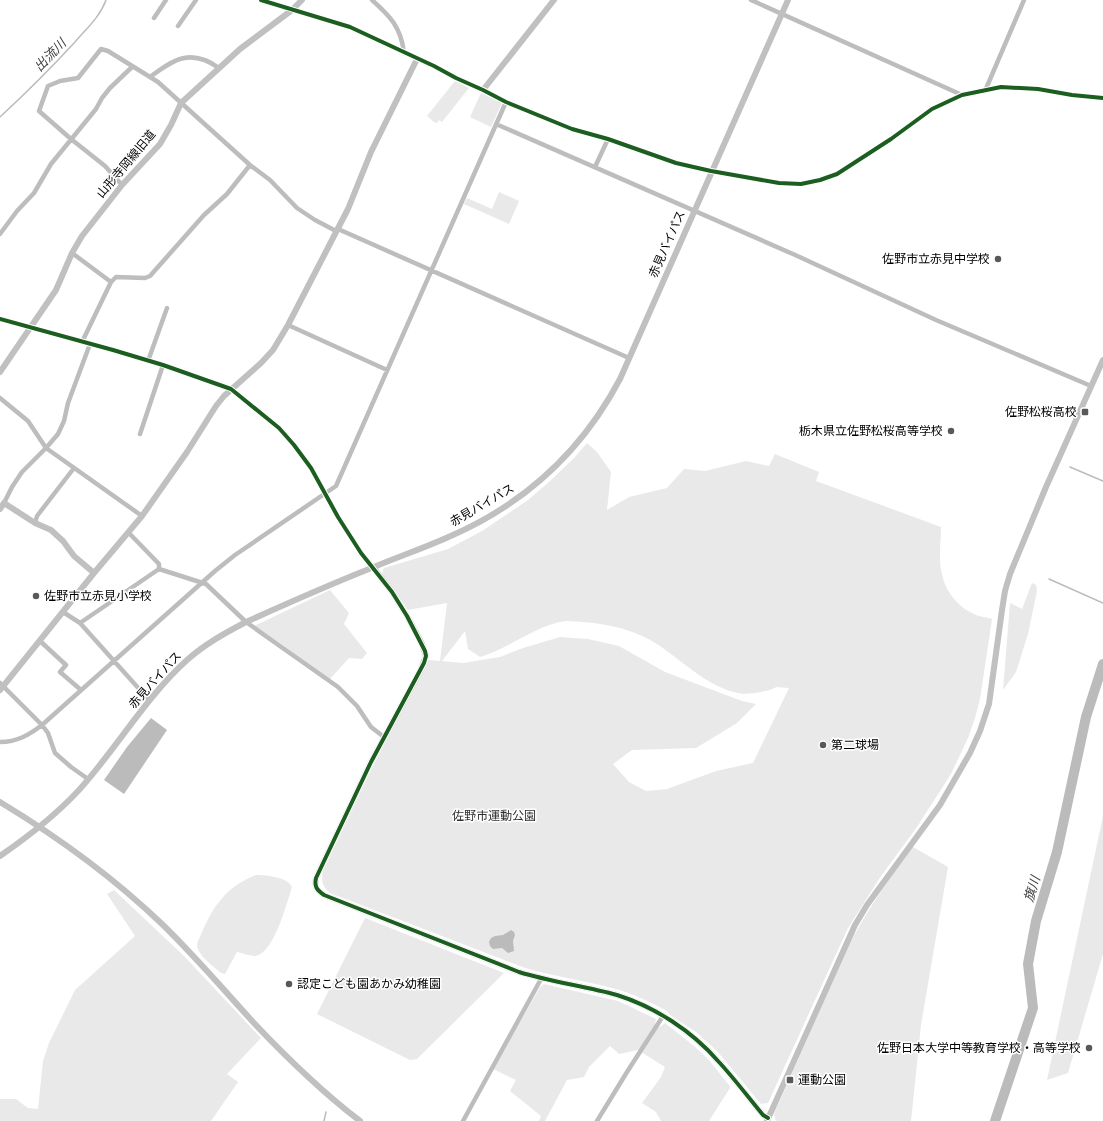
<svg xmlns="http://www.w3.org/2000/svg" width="1103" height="1121" viewBox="0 0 1103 1121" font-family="'Fira Sans Condensed','Noto Sans JP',sans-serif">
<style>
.green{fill:#e9e9e9;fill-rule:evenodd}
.water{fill:#bbb}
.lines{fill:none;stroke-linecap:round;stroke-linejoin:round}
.stream{stroke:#bbb;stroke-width:1.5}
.river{stroke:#bbb;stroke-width:10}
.street{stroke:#bdbdbd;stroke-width:4.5}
.secondary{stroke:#c0c0c0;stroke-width:6}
.cycleway-casing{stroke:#fff;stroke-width:6}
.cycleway{stroke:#1b5e20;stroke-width:4}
.poi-dot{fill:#595959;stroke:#fff;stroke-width:1.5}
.labels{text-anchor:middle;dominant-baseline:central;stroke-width:3;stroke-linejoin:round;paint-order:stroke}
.street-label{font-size:12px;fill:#000;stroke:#fff}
.poi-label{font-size:12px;fill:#000;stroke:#fff;text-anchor:end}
.park-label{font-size:12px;fill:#2e2e2e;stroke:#fff}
.water-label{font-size:13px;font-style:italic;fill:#3f3f3f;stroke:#fff}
</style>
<rect width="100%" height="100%" fill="#fff"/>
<path class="green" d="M455,81L469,88L442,122L439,120L437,123L434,122L427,116Z
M481,93L502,103L491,127L470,117Z
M499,192L519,201L509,224L464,204L467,198L492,209Z
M587,443L597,452L611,472L607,510L629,497L667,488L684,469L705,471L746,461L769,466L775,454L819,472L816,481L941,527C941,542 938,559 942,574C945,591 958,607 974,614C979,617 986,617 992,619L980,699L975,718L968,738L951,774L917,827L881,876L848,928L768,1103L761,1104L717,1051L696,1032L670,1015L667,1011C652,1003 636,995 619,990C588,981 556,977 525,968L330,893C322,886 321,881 323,871L373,766L428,660L440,661L447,603L408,610L382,574L384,568L448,549L482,531L528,500L549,482L574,458ZM566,621C595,622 626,626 652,641C679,657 706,687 738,693C746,695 757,693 765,691C769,691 773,688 777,687C780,687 785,688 789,688L753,763L716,771L667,789L646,791L629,782L613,764L632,750L696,748L737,723L756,704L742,701L665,672L619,646L588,639L560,637L523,648L500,657L463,663L442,661L465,631L468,649L480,657C511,648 533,626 566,621Z
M1032,583L1036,585L1037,591L1028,634L1016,672L1003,690L1010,603L1022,609Z
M330,590L349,613L344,624L367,653L362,659L349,658L329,680L283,645L254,626Z
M1103,816V954L1068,1073L1047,1080Z
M913,847L948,867L921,1025L911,1121H777L775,1119L774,1114L848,947C866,911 889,879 913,847Z
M256,875C266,875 288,877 292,887C287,902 274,954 255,956C250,956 242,953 237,952L225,974L221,973C213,966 197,955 197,944C210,912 222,888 256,875Z
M114,890L184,956L261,1038L227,1074L238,1082L211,1121H0V1099H16L28,1108L38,1109L43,1061L49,1043L75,990L135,936L107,894Z
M365,918L504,973L417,1059L410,1060L317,1014Z
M544,984L618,1001L656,1019L655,1024L660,1027L665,1023L694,1046L708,1059L729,1085L730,1088L709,1121H661L656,1112L642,1103L661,1077L665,1067L638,1050L619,1054L610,1046L589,1067L584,1077L567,1080L545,1121H539L541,1116L510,1091L516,1080L493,1069L540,987Z"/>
<path class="water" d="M151,718L167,730L124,794L104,780L127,747Z
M511,930L514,932L515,935L513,941L514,951L508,953L502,948L493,949L490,946L489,942L491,938L495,936L503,935Z"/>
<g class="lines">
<path class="stream" d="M0,117C26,93 51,68 75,42C86,29 100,17 106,0
M1070,467L1103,481
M1049,579L1103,603
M324,1121L326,1112"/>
<path class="river" d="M995,1121L1033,1008L1028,964L1036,921L1057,852L1086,717L1103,664"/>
<path class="street" d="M261,0L350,27L434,66L456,78L483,90L506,102L572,129L608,139L676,163L711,171L779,183L801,184L820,180L837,174L891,139L932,109L962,95L1001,87L1038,89L1072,95L1103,98
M372,0C390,16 401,27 404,53
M751,0L962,95
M154,18L166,0
M178,26L196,0
M150,77L158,82L250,165L270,180L297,208L315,220L336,231
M985,91L1024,0
M496,124L793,254L936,320L1091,386
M595,167L608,139
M122,185L105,166L71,139L39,111L48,86L60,81L78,78L101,49L108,51L150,77C174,59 191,48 219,68
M338,229L629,358
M0,234L17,211L34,193L51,164L96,109L102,98L110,88L132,67
M72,253L111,282
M0,319L113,350L163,365L231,389L279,428L294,445L311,468L338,517L361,553L373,567
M288,325L387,370
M82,342L111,282L116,277L145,278L150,276L204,215L227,194L250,165
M148,361L167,308
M0,398L28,421L46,448L142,516
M140,434L163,365
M4,503L12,487L22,472L46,448L58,434L64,421L68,403L90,344
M35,523L37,516L74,468
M128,532L159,564V569
M63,612L80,623L149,700
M80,623L159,569L206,584L246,622L338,687L357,706L371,727L384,737
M40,641L66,665L60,672L81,690
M0,683L42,725L48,733L55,753L71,767L88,779
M0,742C17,742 29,735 42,725L215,571L235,555L336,486L506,102
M463,1121L541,979
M597,1121L627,1072L663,1016"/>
<path class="secondary" d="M483,90L554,0
M0,372L56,290L72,253L82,236L122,185L160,144L171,125L181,103L240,49L292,10L302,0
M0,509L4,503L35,523L51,530L63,541L74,556L94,573
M373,567L392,592L407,616L422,644L426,656L420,671L371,762L316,878C314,887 317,890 324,895L519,972C551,982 585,986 617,995C655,1007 692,1031 718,1061C734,1078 748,1097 763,1115L768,1118
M0,690L94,573L142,516L187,452L216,406L224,396L261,363L273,350L288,325L348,209L371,152L417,59
M0,802C58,837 113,877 162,924C194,955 223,989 253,1022C286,1057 321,1091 360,1121
M0,856C29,836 55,816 79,790C117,748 145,698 187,660C205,644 225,633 246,622C288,603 331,584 374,567C400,556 427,547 453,535C527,502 582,451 620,379L788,0
M767,1121L855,925L867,905L940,805L970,753L980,731L989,704L1002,610L1005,591L1010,574L1046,487L1103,360"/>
<g class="cycleway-casing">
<path id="cycleway" d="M261,0L350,27L434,66L456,78L483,90L506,102L572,129L608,139L676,163L711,171L779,183L801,184L820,180L837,174L891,139L932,109L962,95L1001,87L1038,89L1072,95L1103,98
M0,319L113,350L163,365L231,389L279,428L294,445L311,468L338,517L361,553L392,592L407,616L425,651L426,656L424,663L371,762L316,878C314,887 317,890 324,895L519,972C551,982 585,986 617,995C655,1007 692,1031 718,1061C734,1078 748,1097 763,1115L768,1118"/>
</g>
<use href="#cycleway" class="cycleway"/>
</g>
<g class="poi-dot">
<circle cx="998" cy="259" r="4"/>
<rect x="1081" y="408" width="8" height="8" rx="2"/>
<circle cx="951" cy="431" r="4"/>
<circle cx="36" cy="596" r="4"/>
<circle cx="823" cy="745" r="4"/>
<circle cx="289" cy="984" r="4"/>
<circle cx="1089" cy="1048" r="4"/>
<rect x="786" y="1076" width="8" height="8" rx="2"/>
</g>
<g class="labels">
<g class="street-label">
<text transform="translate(126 164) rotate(-50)">山形寺岡線旧道</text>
<text transform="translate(667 244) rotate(-66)">赤見バイパス</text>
<text transform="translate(482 505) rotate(-30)">赤見バイパス</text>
<text transform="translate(155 680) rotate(-48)">赤見バイパス</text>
</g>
<g class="poi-label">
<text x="990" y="259">佐野市立赤見中学校</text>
<text x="1077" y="412">佐野松桜高校</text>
<text x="943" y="431">栃木県立佐野松桜高等学校</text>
<text x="44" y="596" text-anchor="start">佐野市立赤見小学校</text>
<text x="831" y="745" text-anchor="start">第二球場</text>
<text x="297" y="984" text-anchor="start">認定こども園あかみ幼稚園</text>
<text x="1081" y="1048">佐野日本大学中等教育学校・高等学校</text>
<text x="798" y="1080" text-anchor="start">運動公園</text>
</g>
<g class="park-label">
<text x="494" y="816">佐野市運動公園</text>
</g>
<g class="water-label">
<text transform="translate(50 55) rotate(-46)">出流川</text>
<text transform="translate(1032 889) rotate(-73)">旗川</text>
</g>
</g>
</svg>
